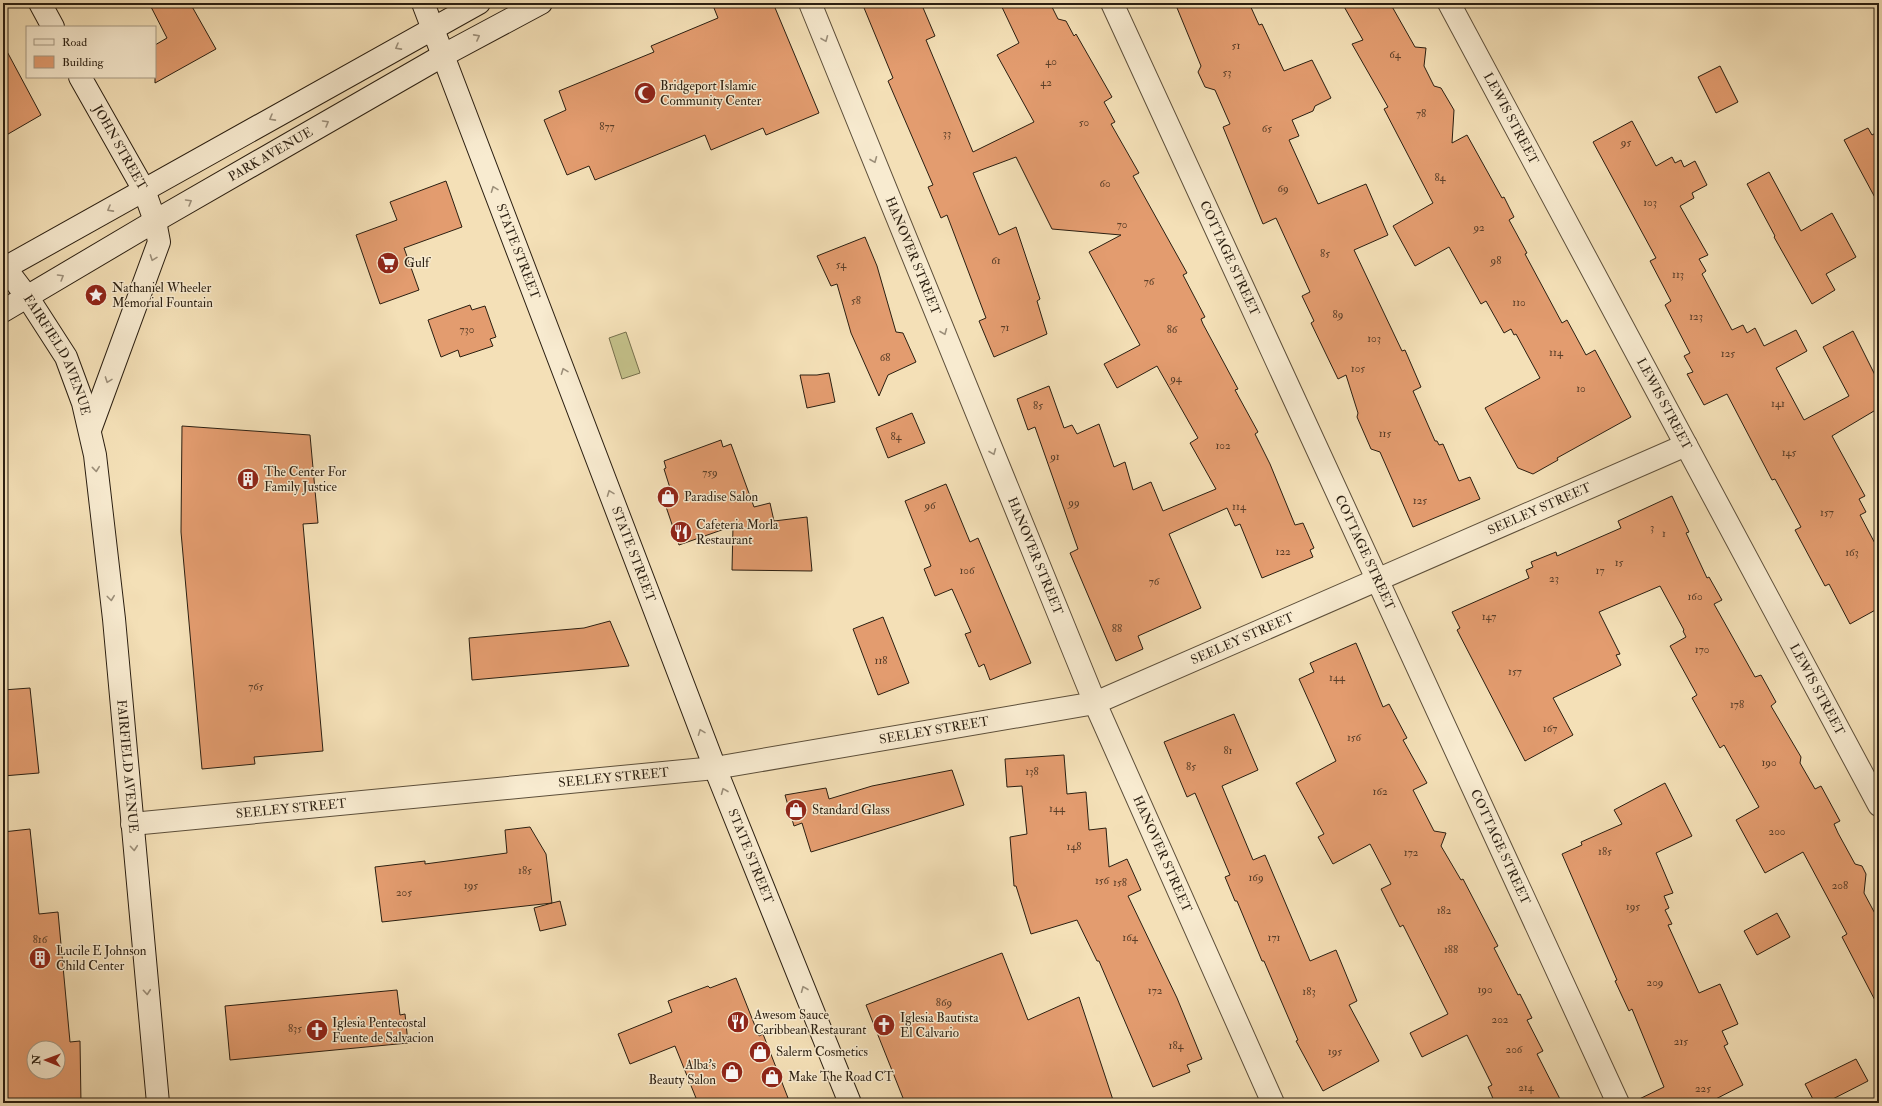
<svg xmlns="http://www.w3.org/2000/svg" width="1882" height="1106" viewBox="0 0 1882 1106" font-family="'IM FELL Double Pica',serif">
<style>
.green{fill:#c3c089;stroke:#77704d}
.building{fill:#e39c6f;stroke:#2b1f11;fill-rule:evenodd}
.lines{fill:none;stroke-linecap:round;stroke-linejoin:round}
.street-casing{stroke:#5d4f3a;stroke-width:24}
.secondary-casing{stroke:#2b1f11;stroke-width:24}
.street{stroke:#f8ebd0;stroke-width:22}
.secondary{stroke:#f8ebd0;stroke-width:22}
.oneway{stroke:#9c8f7a}
.labels{text-anchor:middle;dominant-baseline:central;stroke-width:3;stroke-linejoin:round;paint-order:stroke}
.number-label{font-size:11px;fill:#593e28}
.poi-label{font-size:13px;fill:#2b1f11;stroke:#f8ebd0;text-anchor:start}
.street-label{font-size:13px;fill:#2b1f11;stroke:#f8ebd0}
</style>
<rect width="100%" height="100%" fill="#f4e0b7"/>
<filter id="stains"><feTurbulence type="fractalNoise" baseFrequency=".005" numOctaves="4"/><feColorMatrix values="0 0 0 0 .2 0 0 0 0 .09 0 0 0 0 .02 0 0 0 .5 -.17"/></filter>
<radialGradient id="worn" r=".72"><stop offset=".6" stop-color="#630" stop-opacity="0"/><stop offset="1" stop-color="#630" stop-opacity=".3"/></radialGradient>
<path class="green" d="M626,332L640,373L622,379L609,338Z"/>
<path class="building" d="M149,3H190L216,49L155,83V45L167,38Z
M712,3H773L819,113L766,135L763,128L711,150L705,135L595,180L589,166L567,175L544,120L566,110L559,91L654,52L651,46L718,18Z
M862,3H921L935,36L926,40L973,152L1034,122L997,55L1019,43L1000,3H1050L1058,19L1066,21L1074,36L1076,34L1112,97L1104,102L1115,122L1111,124L1139,173L1133,176L1187,273L1183,275L1205,317L1201,319L1203,324L1238,389L1235,390L1258,432L1255,434L1270,464L1295,525L1303,523L1314,548L1310,550L1313,557L1262,578L1240,524L1235,526L1227,508L1169,534L1201,608L1138,636L1143,649L1116,661L1070,553L1078,549L1035,427L1028,430L1017,399L1049,386L1064,428L1072,425L1077,434L1099,424L1114,467L1125,462L1133,490L1151,482L1163,511L1216,489L1190,443L1198,438L1157,366L1117,388L1104,364L1140,345L1089,252L1121,235L1052,229L1016,157L973,173L999,235L1016,227L1040,299L1037,301L1047,334L994,357L979,321L986,318L947,215L941,218L928,187L933,185L888,81L893,78Z
M1175,3H1249L1259,25L1262,24L1284,71L1312,60L1331,98L1315,106L1313,111L1292,120L1299,136L1289,140L1318,204L1366,184L1388,235L1354,250L1402,351L1405,350L1421,387L1413,391L1435,441H1437L1439,445L1443,444L1459,481L1470,477L1480,499L1413,527L1380,452L1371,449L1357,417L1358,413L1346,375L1338,379L1311,323L1314,321L1302,296L1310,292L1276,218L1263,224L1223,127L1230,124L1215,90L1205,87L1198,72L1201,66Z
M1342,3H1390L1415,47L1426,48L1424,66L1434,86L1441,88L1454,110L1452,143L1467,135L1502,198L1504,197L1514,217L1509,220L1527,253L1525,254L1562,323L1567,320L1586,355L1595,350L1631,417L1557,458L1558,460L1533,474L1518,468L1485,408L1540,378L1516,334L1514,335L1511,329L1504,333L1486,301L1481,304L1449,247L1415,266L1393,226L1433,203L1384,109L1388,107L1352,44L1363,40Z
M3,44L41,115L3,137Z
M1720,66L1738,102L1716,113L1698,77Z
M1632,121L1656,166L1672,157L1675,163L1681,160L1684,167L1695,161L1707,185L1692,193L1694,198L1680,206L1708,255L1699,259L1706,271L1702,274L1732,330L1743,325L1747,333L1755,328L1764,346L1796,330L1807,351L1776,368L1804,420L1849,396L1823,347L1853,331L1879,383V408L1832,436L1865,496L1859,499L1866,512L1860,515L1879,551V608L1850,624L1829,584L1825,586L1795,530L1801,527L1775,479L1772,480L1727,394L1704,405L1687,374L1693,372L1684,356L1690,353L1665,305L1671,301L1650,261L1656,258L1593,142Z
M1868,128L1872,135L1879,131V205L1844,140Z
M1769,172L1801,231L1832,213L1856,257L1826,274L1835,290L1812,304L1774,237L1775,236L1747,184Z
M446,181L462,227L404,248L419,290L380,304L356,235L397,220L390,202Z
M865,237L877,266L896,332L903,333L916,362L888,375L879,396L851,333L837,284L831,286L817,256Z
M470,305L472,310L485,306L496,337L490,339L493,346L460,357L458,350L441,357L428,320Z
M829,373L835,402L807,408L800,375H817Z
M912,413L925,443L888,458L876,428Z
M182,426L310,435L318,523L303,524L323,751L254,757L255,764L202,769L181,532Z
M721,440L723,447L731,444L754,507L770,503L774,521L807,517L812,571L732,570L733,526L679,545L661,492L670,488L664,469L666,468L664,461Z
M946,484L970,542L978,538L1031,663L990,680L984,664L979,667L965,634L971,632L952,589L935,596L924,569L931,566L905,501Z
M1672,496L1689,532L1686,533L1707,578L1709,577L1722,600L1714,604L1755,677L1761,675L1776,702L1771,706L1801,757L1800,763L1815,789L1821,786L1840,821L1834,824L1838,833L1855,864L1862,866L1866,874L1864,893L1879,921V1008L1842,937L1847,934L1803,852L1765,873L1736,820L1759,807L1724,745L1720,748L1692,698L1697,695L1670,646L1686,637L1683,631L1684,630L1660,586L1599,612L1620,654L1616,655L1621,665L1553,698L1573,735L1525,761L1457,630L1460,628L1452,612L1529,578L1526,570L1533,567L1531,562L1556,552L1557,556L1621,528L1618,521Z
M883,617L909,683L878,695L853,629Z
M610,621L629,666L472,680L469,638L584,628Z
M1356,643L1383,707L1389,704L1407,738L1403,740L1427,783L1413,790L1434,831L1446,833L1441,846L1461,880L1463,879L1498,946L1494,948L1518,995L1520,994L1532,1018L1527,1020L1543,1051L1537,1054L1562,1103H1495L1488,1087L1492,1085L1467,1035L1422,1057L1410,1033L1448,1014L1403,925L1400,927L1381,889L1391,884L1370,844L1333,864L1318,837L1324,834L1296,783L1336,761L1299,679L1314,672L1310,663Z
M30,688L39,773L3,776V690Z
M1234,714L1258,770L1222,786L1253,860L1265,855L1310,961L1336,950L1357,1001L1349,1005L1379,1061L1323,1091L1296,1041L1298,1040L1264,961H1262L1237,901H1235L1225,877L1230,875L1195,793L1187,797L1164,742Z
M1064,755L1067,794L1086,792L1089,830L1106,828L1109,867L1127,859L1141,890L1128,896L1177,998L1202,1059L1187,1065L1190,1072L1153,1087L1099,961H1097L1077,920L1031,934L1016,886H1014L1010,837L1027,834L1022,786L1007,787L1005,759Z
M952,770L964,805L811,852L802,823L794,826L785,795L826,788L829,799L872,786Z
M1665,783L1692,836L1656,853L1673,893L1664,896L1669,908L1665,910L1672,924L1668,925L1699,993L1720,984L1738,1024L1722,1031L1728,1044L1724,1046L1743,1085L1708,1103H1631L1664,1087L1632,1009L1629,1011L1615,981L1617,980L1562,854L1582,845L1581,842L1622,824L1614,810Z
M530,827L546,854L552,903L560,901L566,925L540,931L534,908L552,903L382,922L375,867L425,861V864L507,853L505,830Z
M30,829L39,914L58,912L70,1042L80,1041L81,1103H3V832ZM34,1048H58V1072H34Z
M1777,913L1790,937L1757,955L1744,931Z
M1002,953L1028,1020L1079,997L1114,1103H905L866,1005Z
M736,978L759,1036L763,1034L788,1098L774,1103H698L675,1046L630,1064L618,1034L672,1012L668,1001L708,986L710,988Z
M397,990L400,1015L405,1014L408,1043L230,1060L225,1006Z
M1856,1059L1868,1081L1825,1103H1815L1805,1084Z"/>
<g class="lines">
<g class="street-casing">
<g id="street">
<path id="s1" d="M810,3L1095,703L1273,1103"/>
<path id="s2" d="M1112,3L1618,1103"/>
<path id="s3" d="M1449,3L1879,805"/>
<path id="s4" d="M132,824L715,768L1095,703L1686,445"/>
</g>
</g>
<g class="secondary-casing">
<g id="secondary">
<path d="M40,3L53,27"/>
<path id="s5" d="M423,3L715,768L850,1103"/>
<path id="s6" d="M80,77L144,190L155,221L159,242L90,430"/>
<path id="s7" d="M3,265L28,298L66,357L83,403L95,455L114,619L158,1103"/>
<path d="M3,269L479,3"/>
<path id="s8" d="M3,311L155,221L442,56L541,3"/>
</g>
</g>
<use href="#street" class="street"/>
<use href="#secondary" class="secondary"/>
</g>
<defs><path id="oneway-chevron" d="M-2-3.5L2.5 0L-2 3.5" fill="none" stroke-width="1.6" stroke-linecap="round" stroke-linejoin="round"/></defs>
<g class="oneway">
<use href="#oneway-chevron" transform="translate(477 37) rotate(-28)"/>
<use href="#oneway-chevron" transform="translate(825 39) rotate(68)"/>
<use href="#oneway-chevron" transform="translate(398 47) rotate(151)"/>
<use href="#oneway-chevron" transform="translate(272 118) rotate(151)"/>
<use href="#oneway-chevron" transform="translate(326 123) rotate(-30)"/>
<use href="#oneway-chevron" transform="translate(874 160) rotate(68)"/>
<use href="#oneway-chevron" transform="translate(494 189) rotate(-111)"/>
<use href="#oneway-chevron" transform="translate(189 202) rotate(-30)"/>
<use href="#oneway-chevron" transform="translate(110 209) rotate(151)"/>
<use href="#oneway-chevron" transform="translate(153 258) rotate(110)"/>
<use href="#oneway-chevron" transform="translate(61 277) rotate(-31)"/>
<use href="#oneway-chevron" transform="translate(944 332) rotate(68)"/>
<use href="#oneway-chevron" transform="translate(564 371) rotate(-111)"/>
<use href="#oneway-chevron" transform="translate(108 380) rotate(110)"/>
<use href="#oneway-chevron" transform="translate(993 452) rotate(68)"/>
<use href="#oneway-chevron" transform="translate(96 469) rotate(84)"/>
<use href="#oneway-chevron" transform="translate(610 493) rotate(-111)"/>
<use href="#oneway-chevron" transform="translate(111 598) rotate(83)"/>
<use href="#oneway-chevron" transform="translate(701 732) rotate(-111)"/>
<use href="#oneway-chevron" transform="translate(724 791) rotate(-112)"/>
<use href="#oneway-chevron" transform="translate(134 848) rotate(85)"/>
<use href="#oneway-chevron" transform="translate(804 989) rotate(-112)"/>
<use href="#oneway-chevron" transform="translate(147 992) rotate(85)"/>
</g>
<defs>
<g id="mosque-disc" transform="scale(1.15)"><circle r="9.5" fill="#8f2418" stroke="#f8ebd0"/><path d="M3.5-4.9A6 6 0 1 0 3.5 4.9A5 5 0 1 1 3.5-4.9Z" fill="#fff"/></g>
<g id="supermarket-disc" transform="scale(1.15)"><circle r="9.5" fill="#8f2418" stroke="#f8ebd0"/><path d="M-6-5.5h2.5l.6 2H6L4.5 2H-2.5L-4.4-4H-6ZM-1.5 3.2a1.3 1.3 0 1 0 .1 0ZM3 3.2a1.3 1.3 0 1 0 .1 0Z" fill="#fff"/></g>
<g id="sight-disc" transform="scale(1.15)"><circle r="9.5" fill="#8f2418" stroke="#f8ebd0"/><path d="M0-6L1.8-2.2L6-1.7L2.9 1.2L3.7 5.4L0 3.3L-3.7 5.4L-2.9 1.2L-6-1.7L-1.8-2.2Z" fill="#fff"/></g>
<g id="building-disc" transform="scale(1.15)"><circle r="9.5" fill="#8f2418" stroke="#f8ebd0"/><path d="M-4-6H4V6H1V3H-1V6H-4ZM-2.5-4.3h1.7v1.8h-1.7ZM.8-4.3h1.7v1.8H.8ZM-2.5-1h1.7V.8h-1.7ZM.8-1h1.7V.8H.8Z" fill="#fff"/></g>
<g id="shop-disc" transform="scale(1.15)"><circle r="9.5" fill="#8f2418" stroke="#f8ebd0"/><path d="M-5-2.5h2.3a2.7 3.5 0 0 1 5.4 0H5L5.5 6h-11ZM-1.5-2.5h3a1.5 2.3 0 0 0-3 0Z" fill="#fff"/></g>
<g id="restaurant-disc" transform="scale(1.15)"><circle r="9.5" fill="#8f2418" stroke="#f8ebd0"/><path d="M-5-6h1v4h1v-4h1v4h1v-4h1v5L-1.5 .5V6h-2V.5L-5-1ZM5-6V6H3V1.5H1.5Q1.5-4 5-6Z" fill="#fff"/></g>
<g id="church-disc" transform="scale(1.15)"><circle r="9.5" fill="#8f2418" stroke="#f8ebd0"/><path d="M-1.2-6h2.4v3.5h3.3v2.4h-3.3V6h-2.4V-.1h-3.3v-2.4h3.3Z" fill="#fff"/></g>
</defs>
<g fill-rule="evenodd">
<use href="#mosque-disc" x="645" y="93"/>
<use href="#supermarket-disc" x="388" y="263"/>
<use href="#sight-disc" x="96" y="295"/>
<use href="#building-disc" x="248" y="479"/>
<use href="#shop-disc" x="668" y="497"/>
<use href="#restaurant-disc" x="681" y="532"/>
<use href="#shop-disc" x="796" y="810"/>
<use href="#building-disc" x="40" y="958"/>
<use href="#restaurant-disc" x="738" y="1022"/>
<use href="#church-disc" x="884" y="1025"/>
<use href="#church-disc" x="317" y="1030"/>
<use href="#shop-disc" x="760" y="1052"/>
<use href="#shop-disc" x="732" y="1072"/>
<use href="#shop-disc" x="772" y="1077"/>
</g>
<g class="labels">
<g class="number-label">
<text x="1236" y="45">51</text>
<text x="1395" y="54">64</text>
<text x="1051" y="61">40</text>
<text x="1227" y="72">53</text>
<text x="1046" y="82">42</text>
<text x="1421" y="113">78</text>
<text x="1084" y="122">50</text>
<text x="607" y="126">877</text>
<text x="1267" y="128">65</text>
<text x="947" y="133">33</text>
<text x="1626" y="142">95</text>
<text x="1440" y="177">84</text>
<text x="1105" y="183">60</text>
<text x="1283" y="188">69</text>
<text x="1650" y="202">103</text>
<text x="1122" y="224">70</text>
<text x="1479" y="227">92</text>
<text x="1325" y="253">85</text>
<text x="996" y="260">61</text>
<text x="1496" y="260">98</text>
<text x="841" y="264">54</text>
<text x="1678" y="274">113</text>
<text x="1149" y="281">76</text>
<text x="856" y="300">58</text>
<text x="1519" y="302">110</text>
<text x="1338" y="314">89</text>
<text x="1696" y="316">123</text>
<text x="1005" y="327">71</text>
<text x="467" y="329">730</text>
<text x="1172" y="329">86</text>
<text x="1374" y="338">103</text>
<text x="1556" y="352">114</text>
<text x="1728" y="353">125</text>
<text x="885" y="357">68</text>
<text x="1358" y="368">105</text>
<text x="1176" y="378">94</text>
<text x="1581" y="388">10</text>
<text x="1778" y="403">141</text>
<text x="1038" y="405">85</text>
<text x="1385" y="433">115</text>
<text x="896" y="436">84</text>
<text x="1223" y="445">102</text>
<text x="1789" y="452">145</text>
<text x="1055" y="456">91</text>
<text x="710" y="472">759</text>
<text x="1420" y="500">125</text>
<text x="1074" y="502">99</text>
<text x="930" y="505">96</text>
<text x="1239" y="506">114</text>
<text x="1827" y="512">157</text>
<text x="1652" y="527">3</text>
<text x="1664" y="533">1</text>
<text x="1283" y="551">122</text>
<text x="1852" y="552">163</text>
<text x="1619" y="562">15</text>
<text x="967" y="570">106</text>
<text x="1600" y="570">17</text>
<text x="1554" y="578">23</text>
<text x="1154" y="581">76</text>
<text x="1695" y="596">160</text>
<text x="1489" y="616">147</text>
<text x="1117" y="628">88</text>
<text x="1702" y="649">170</text>
<text x="881" y="660">118</text>
<text x="1515" y="671">157</text>
<text x="1337" y="677">144</text>
<text x="256" y="686">765</text>
<text x="1737" y="704">178</text>
<text x="1550" y="728">167</text>
<text x="1354" y="737">156</text>
<text x="1228" y="750">81</text>
<text x="1769" y="762">190</text>
<text x="1191" y="766">85</text>
<text x="1032" y="771">138</text>
<text x="1380" y="791">162</text>
<text x="1057" y="808">144</text>
<text x="1777" y="831">200</text>
<text x="1074" y="846">148</text>
<text x="1605" y="851">185</text>
<text x="1411" y="852">172</text>
<text x="525" y="870">185</text>
<text x="1256" y="877">169</text>
<text x="1102" y="880">156</text>
<text x="1120" y="882">158</text>
<text x="471" y="885">195</text>
<text x="1840" y="885">208</text>
<text x="404" y="892">205</text>
<text x="1633" y="906">195</text>
<text x="1444" y="910">182</text>
<text x="1130" y="937">164</text>
<text x="1274" y="937">171</text>
<text x="40" y="939">816</text>
<text x="1451" y="949">188</text>
<text x="1655" y="982">209</text>
<text x="1485" y="989">190</text>
<text x="1155" y="990">172</text>
<text x="1309" y="991">183</text>
<text x="944" y="1002">869</text>
<text x="1500" y="1019">202</text>
<text x="295" y="1028">835</text>
<text x="1681" y="1041">215</text>
<text x="1176" y="1045">184</text>
<text x="1514" y="1049">206</text>
<text x="1335" y="1051">195</text>
<text x="1526" y="1087">214</text>
<text x="1703" y="1088">225</text>
</g>
<g class="poi-label">
<text x="660" y="86">Bridgeport Islamic<tspan x="660" dy="15">Community Center</tspan></text>
<text x="404" y="263">Gulf</text>
<text x="112" y="288">Nathaniel Wheeler<tspan x="112" dy="15">Memorial Fountain</tspan></text>
<text x="264" y="472">The Center For<tspan x="264" dy="15">Family Justice</tspan></text>
<text x="684" y="497">Paradise Salon</text>
<text x="696" y="525">Cafeteria Morla<tspan x="696" dy="15">Restaurant</tspan></text>
<text x="812" y="810">Standard Glass</text>
<text x="56" y="951">Lucile E Johnson<tspan x="56" dy="15">Child Center</tspan></text>
<text x="754" y="1015">Awesom Sauce<tspan x="754" dy="15">Caribbean Restaurant</tspan></text>
<text x="900" y="1018">Iglesia Bautista<tspan x="900" dy="15">El Calvario</tspan></text>
<text x="332" y="1023">Iglesia Pentecostal<tspan x="332" dy="15">Fuente de Salvacion</tspan></text>
<text x="776" y="1052">Salerm Cosmetics</text>
<text x="716" y="1065" text-anchor="end">Alba's<tspan x="716" dy="15">Beauty Salon</tspan></text>
<text x="788" y="1077">Make The Road CT</text>
</g>
<g class="street-label">
<text stroke="none"><textPath href="#s3" startOffset="131">LEWIS STREET</textPath></text>
<text stroke="none"><textPath href="#s6" startOffset="81">JOHN STREET</textPath></text>
<text stroke="none"><textPath href="#s8" startOffset="310">PARK AVENUE</textPath></text>
<text stroke="none"><textPath href="#s5" startOffset="266">STATE STREET</textPath></text>
<text stroke="none"><textPath href="#s1" startOffset="273">HANOVER STREET</textPath></text>
<text stroke="none"><textPath href="#s2" startOffset="281">COTTAGE STREET</textPath></text>
<text stroke="none"><textPath href="#s7" startOffset="106">FAIRFIELD AVENUE</textPath></text>
<text stroke="none"><textPath href="#s3" startOffset="455">LEWIS STREET</textPath></text>
<text stroke="none"><textPath href="#s4" startOffset="1456">SEELEY STREET</textPath></text>
<text stroke="none"><textPath href="#s2" startOffset="605">COTTAGE STREET</textPath></text>
<text stroke="none"><textPath href="#s5" startOffset="590">STATE STREET</textPath></text>
<text stroke="none"><textPath href="#s1" startOffset="597">HANOVER STREET</textPath></text>
<text stroke="none"><textPath href="#s4" startOffset="1132">SEELEY STREET</textPath></text>
<text stroke="none"><textPath href="#s3" startOffset="779">LEWIS STREET</textPath></text>
<text stroke="none"><textPath href="#s4" startOffset="808">SEELEY STREET</textPath></text>
<text stroke="none"><textPath href="#s7" startOffset="527">FAIRFIELD AVENUE</textPath></text>
<text stroke="none"><textPath href="#s4" startOffset="484">SEELEY STREET</textPath></text>
<text stroke="none"><textPath href="#s4" startOffset="160">SEELEY STREET</textPath></text>
<text stroke="none"><textPath href="#s2" startOffset="929">COTTAGE STREET</textPath></text>
<text stroke="none"><textPath href="#s1" startOffset="921">HANOVER STREET</textPath></text>
<text stroke="none"><textPath href="#s5" startOffset="914">STATE STREET</textPath></text>
</g>
</g>
<rect width="1882" height="1106" fill="none" stroke="#f4e0b7" stroke-width="16"/>
<rect x="4" y="4" width="1874" height="1098" fill="none" stroke="#2b1f11" stroke-width="2"/>
<rect x="8" y="8" width="1866" height="1090" fill="none" stroke="#2b1f11"/>
<rect x="26" y="26" width="130" height="52" fill="#f8ebd0" stroke="#a69984"/>
<rect x="34" y="39" width="20" height="6" fill="#f8ebd0" stroke="#a69984"/>
<text x="62" y="46" font-size="12" fill="#2b1f11">Road</text>
<rect x="34" y="56" width="20" height="12" fill="#e39c6f" stroke="#a69984"/>
<text x="62" y="66" font-size="12" fill="#2b1f11">Building</text>
<g transform="translate(46 1060) rotate(271)"><circle r="19" fill="#f8ebd0" stroke="#a69984"/>
<path d="M0-3L7 15L0 10L-7 15Z" fill="#8f2418"/>
<text y="-6" font-size="11" font-weight="bold" text-anchor="middle" fill="#2b1f11">N</text>
</g>
<rect width="100%" height="100%" filter="url(#stains)"/>
<rect width="100%" height="100%" fill="url(#worn)"/>
</svg>
